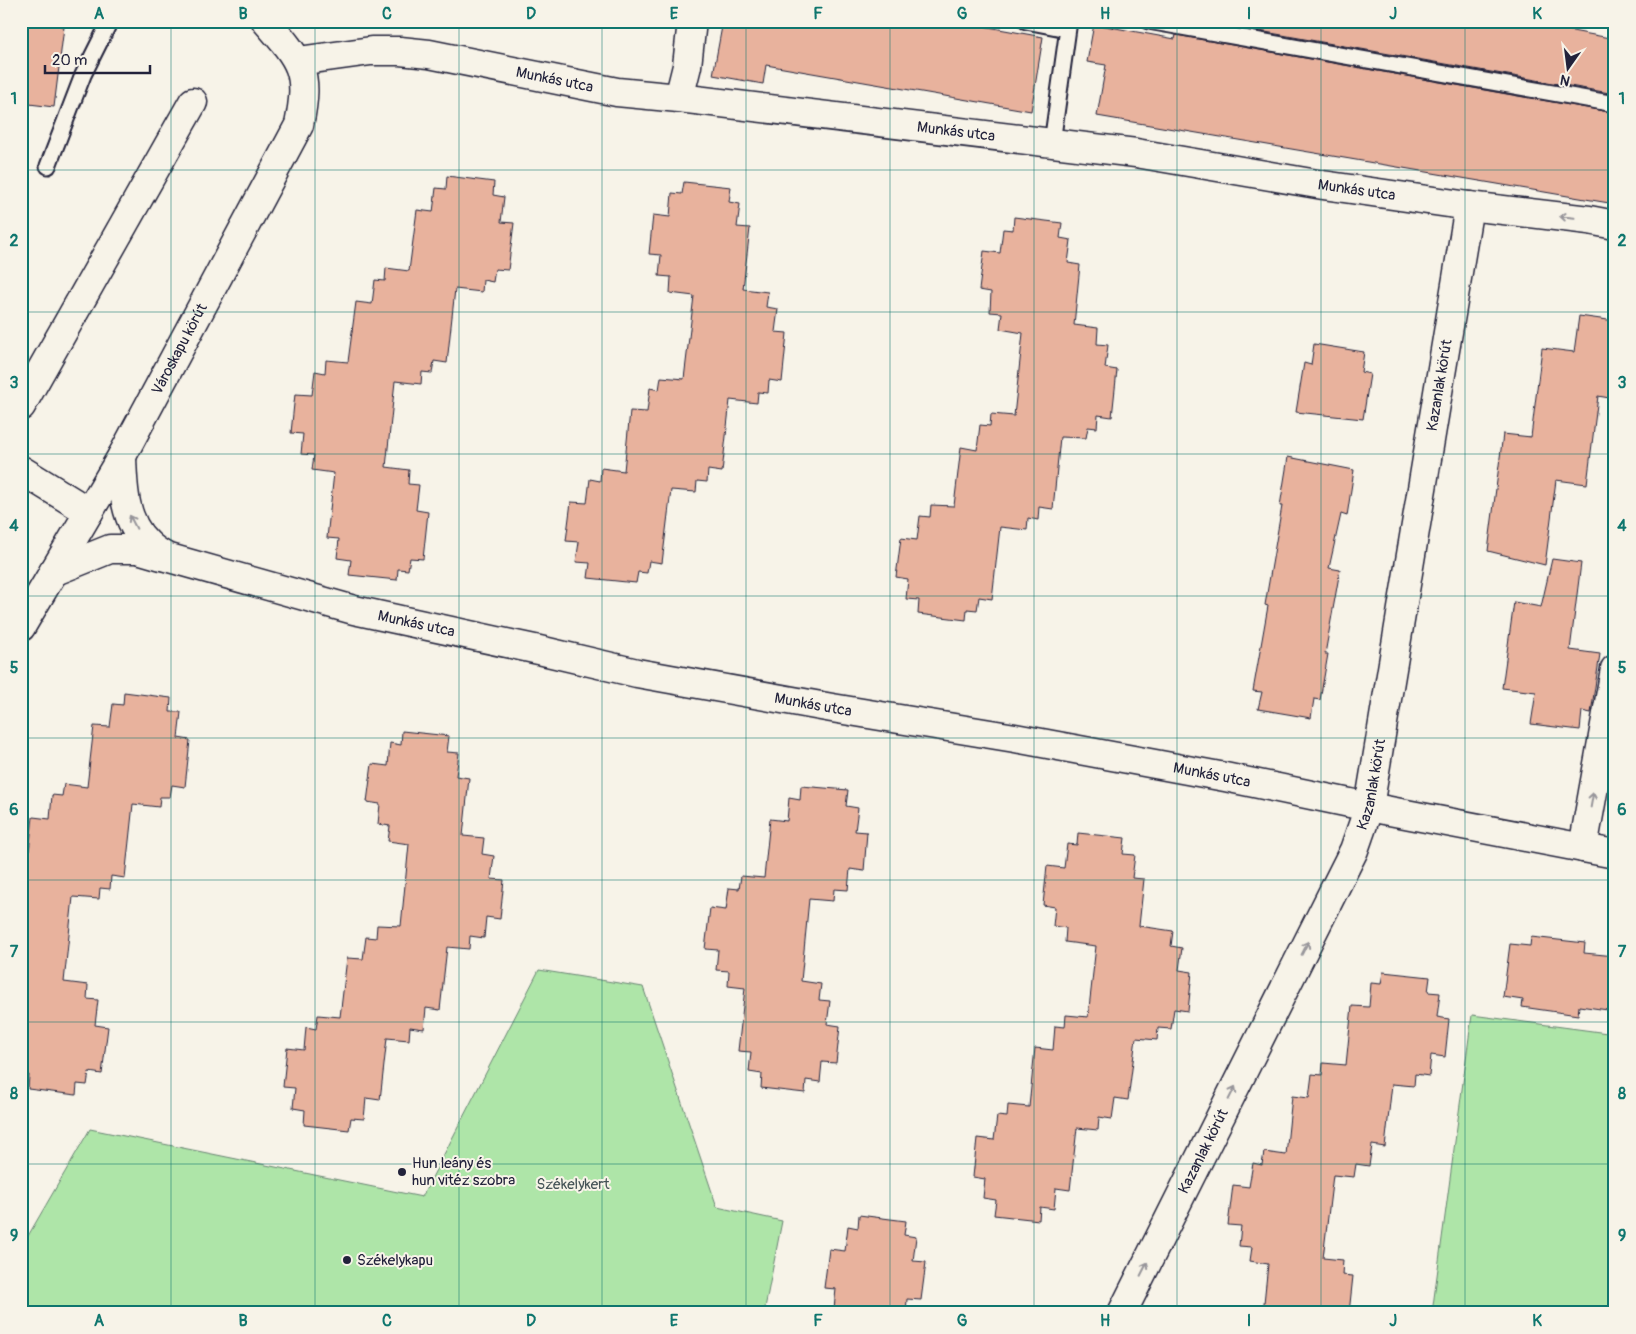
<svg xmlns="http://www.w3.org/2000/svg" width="1636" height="1334" viewBox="0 0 1636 1334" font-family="Pangolin,sans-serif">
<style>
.green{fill:#aee5a8;stroke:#688472}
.building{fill:#e8b29d;stroke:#22223b}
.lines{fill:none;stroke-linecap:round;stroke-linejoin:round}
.service-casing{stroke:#22223b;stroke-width:19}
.minor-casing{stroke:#22223b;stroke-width:31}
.service{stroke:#f7f3e8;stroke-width:15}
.minor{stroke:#f7f3e8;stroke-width:28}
.oneway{stroke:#97959a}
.grid{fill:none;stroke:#0f766e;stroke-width:1;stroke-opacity:0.55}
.poi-dot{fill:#22223b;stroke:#f7f3e8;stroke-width:2}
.labels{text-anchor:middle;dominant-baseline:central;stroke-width:4;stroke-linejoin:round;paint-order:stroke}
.street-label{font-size:15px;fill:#22223b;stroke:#f7f3e8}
.poi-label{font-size:15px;fill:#22223b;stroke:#f7f3e8;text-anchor:start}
.park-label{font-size:15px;fill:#455356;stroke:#f7f3e8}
.neatline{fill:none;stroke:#0f766e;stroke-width:2}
.grid-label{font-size:16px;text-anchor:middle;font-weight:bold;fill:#0f766e}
</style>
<rect width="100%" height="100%" fill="#f7f3e8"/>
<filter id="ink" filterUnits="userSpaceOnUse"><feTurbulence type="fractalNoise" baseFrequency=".02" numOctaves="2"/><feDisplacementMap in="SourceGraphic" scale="10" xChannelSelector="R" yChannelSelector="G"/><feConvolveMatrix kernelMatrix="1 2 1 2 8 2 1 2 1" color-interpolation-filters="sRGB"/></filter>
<g filter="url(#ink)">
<path class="green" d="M539,970L643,987L717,1207L782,1221L764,1313H21V1248L90,1129L422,1197Z
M1472,1015L1615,1034V1313H1432Z"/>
<path class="building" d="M21,21H62V27H64L54,107L21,103Z
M723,21H955L1043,37L1031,111L766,65L763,84L713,75Z
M1203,21H1519L1615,39V94Z
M1094,24L1175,39L1176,35L1615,113V204L1097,116L1106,65L1087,62Z
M447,176L494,182L493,195L504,197L501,222L514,223L508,270L495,269L493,282L483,280L482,292L455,289L447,363L434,361L432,373L422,372L421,384L395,381L386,467L409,470L408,484L419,485L416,510L428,512L423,559L410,558L408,570L398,569L397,580L349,575L351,560L337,558L339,539L327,538L334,473L312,470L314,455L301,454L303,434L291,433L295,394L312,395L315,371L325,373L326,360L348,362L356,302L372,304L375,280L385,281L386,268L409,271L417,210L433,212L436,188L446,189Z
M684,182L731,187L729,202L740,204L737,227L750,228L743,289L768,292L766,307L778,309L775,332L787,333L782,382L769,380L768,393L758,392L757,403L730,400L722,472L708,470L707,482L697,481L696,492L671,490L662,563L649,561L647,573L638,572L636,583L588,578L590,563L576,562L579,542L566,541L571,502L587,503L590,479L600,481L601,468L624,471L630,411L647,412L650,388L659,390L661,377L684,379L694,296L670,293L671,277L659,276L661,255L649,254L653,215L670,217L672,193L682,194Z
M1014,217L1062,223L1060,238L1071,240L1068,263L1080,265L1074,325L1098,328L1097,344L1108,345L1105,368L1117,370L1112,417L1098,415L1097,428L1088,427L1086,438L1060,437L1053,509L1039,507L1038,520L1028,518L1027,530L1000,527L992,599L979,597L977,610L967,609L966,620L918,614L919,600L906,599L908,579L896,577L901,538L917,540L920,516L930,517L931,505L954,506L961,447L977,450L980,425L990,426L991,414L1014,416L1023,333L1000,329L1002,313L990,312L991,292L979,290L984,251L1000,253L1003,229L1013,230Z
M1579,316L1615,321V399L1598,396L1587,484L1556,480L1545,565L1488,551L1503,434L1531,437L1542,348L1574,352Z
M1314,344L1364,352L1361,372L1370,374L1363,419L1296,412L1304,363L1311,365Z
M1288,457L1354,470L1347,516L1341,514L1329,568L1340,570L1325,654H1328L1320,700L1314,699L1311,718L1258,709L1262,692L1253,691L1268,606L1265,605L1282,506H1280Z
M1552,559L1581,563L1570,650L1600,654L1591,713L1582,711L1580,730L1531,724L1536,692L1502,688L1514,602L1541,607Z
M124,692L171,698L170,712H181L178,738L190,740L185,787L172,785L170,797H160L159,807L133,804L125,878L111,876L110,889L100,888L99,899L73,897L64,982L88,985L87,999L98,1000L95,1025L108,1027L102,1074L89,1072L87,1085L77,1084L76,1095L28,1089L29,1075L21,1074V877L26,878L33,817L50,819L52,795L62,796L64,784L87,787L94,726L110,727L113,704L123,705Z
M402,731L449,736L447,752L459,753L456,776L469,778L463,836L484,838L482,854L494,856L491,879L504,880L500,919L486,917L484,938L470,936L469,949L447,947L440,1010L426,1008L424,1029L410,1027L409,1040L387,1038L380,1100L366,1098L364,1119L351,1118L349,1130L304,1125L305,1110L293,1108L295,1088L283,1087L287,1048L304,1050L306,1027L316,1029L318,1015L340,1017L347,958L363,959L366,937L376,938L377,925L401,926L409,844L388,841L390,826L378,824L380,804L367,802L372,764L388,766L390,743L401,745Z
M801,786L848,790L846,806L858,808L855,831L867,832L864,871L850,869L848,890L834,889L833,901L809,899L801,981L821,984L819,1000L830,1001L827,1024L840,1026L836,1063L822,1062L820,1082L806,1080L805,1093L761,1088L762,1074L749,1072L751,1052L738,1051L745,988L728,986L729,971L716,970L718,950L705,949L710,908L726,910L729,888L739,889L741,876L764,878L770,819L787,821L789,798L800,800Z
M1078,833L1125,838L1123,854L1135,855L1132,878L1144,879L1139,926L1173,931L1171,946L1182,948L1179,970L1192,972L1188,1011L1174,1009L1171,1029L1158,1028L1157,1040L1136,1038L1128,1100L1115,1098L1112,1119L1099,1117L1098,1130L1077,1128L1070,1190L1056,1188L1054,1209L1040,1207L1039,1220L994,1215L996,1200L983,1198L985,1179L973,1177L977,1138L994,1140L997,1116L1007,1117L1008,1105L1029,1107L1035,1048L1053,1050L1055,1026L1065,1027L1066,1015L1088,1017L1096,946L1065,942L1066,928L1053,926L1055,907L1043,905L1047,866L1064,868L1067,844L1077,845Z
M1531,937L1585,943L1584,953L1615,956V1011L1579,1006L1578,1015L1522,1007L1523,1000L1503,997L1510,944L1530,946Z
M1383,972L1430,977L1428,992L1440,993L1437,1017L1449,1019L1445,1057L1431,1055L1429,1076L1415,1074L1414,1086L1392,1084L1385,1147L1372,1145L1369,1166L1356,1164L1354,1177L1333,1175L1323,1258L1343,1260L1342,1275L1353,1276L1349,1313H1263L1268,1264L1250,1261L1252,1247L1239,1246L1241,1226L1228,1225L1233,1185L1249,1187L1253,1163L1262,1165L1264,1152L1286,1155L1292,1096L1309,1098L1312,1074L1322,1075L1323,1063L1346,1065L1352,1006L1369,1007L1371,983L1381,984Z
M859,1215L906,1221L904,1235L916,1237L913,1261L926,1262L921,1300L907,1299L906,1313H847L848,1310L834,1309L836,1289L824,1288L829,1249L845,1251L848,1226L858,1228Z"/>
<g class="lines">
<g class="service-casing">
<path id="service" d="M1026,21L1067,29
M1148,21L1615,104
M1052,143L1069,21
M48,166L83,75L110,21"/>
</g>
<g class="minor-casing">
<g id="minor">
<path id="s1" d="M298,61L371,51H400L429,54L617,92L679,98L1136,153L1323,185L1469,206L1589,220L1615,225"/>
<path d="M679,98L687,66L692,21"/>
<path d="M21,406L193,102"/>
<path id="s2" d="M122,456C123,485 123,521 147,543C152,549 159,553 166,557L354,610L539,650L637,673L832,708L1015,738L1225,777L1369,807L1615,854"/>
<path d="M21,470L89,512"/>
<path d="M53,572L110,549H138L162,556"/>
<path id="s3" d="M21,627L122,456L299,125C310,71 301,61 266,21"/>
<path d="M1583,848L1615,669"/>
<path id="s4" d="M1122,1313L1354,850L1369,807L1469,206"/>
</g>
</g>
<use href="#service" class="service"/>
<use href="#minor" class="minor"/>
</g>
<defs><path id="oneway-shaft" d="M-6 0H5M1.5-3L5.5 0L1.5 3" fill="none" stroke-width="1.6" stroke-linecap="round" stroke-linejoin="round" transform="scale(1.25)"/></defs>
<g class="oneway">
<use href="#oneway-shaft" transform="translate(1567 217) rotate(-174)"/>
<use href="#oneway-shaft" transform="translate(133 522) rotate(-117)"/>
<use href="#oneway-shaft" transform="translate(1592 800) rotate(-80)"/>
<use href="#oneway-shaft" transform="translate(1305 948) rotate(-63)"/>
<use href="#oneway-shaft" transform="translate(1232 1093) rotate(-63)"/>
<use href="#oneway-shaft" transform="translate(1144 1269) rotate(-63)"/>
</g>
</g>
<path class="grid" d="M171,21V1313M315,21V1313M459,21V1313M602,21V1313M746,21V1313M890,21V1313M1034,21V1313M1177,21V1313M1321,21V1313M1465,21V1313M21,170H1615M21,312H1615M21,454H1615M21,596H1615M21,738H1615M21,880H1615M21,1022H1615M21,1164H1615"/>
<g class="poi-dot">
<circle cx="402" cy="1172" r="5"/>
<circle cx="347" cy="1260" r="5"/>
</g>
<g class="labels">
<g class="street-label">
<text stroke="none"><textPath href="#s1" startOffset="260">Munkás utca</textPath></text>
<text stroke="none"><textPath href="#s1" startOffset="665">Munkás utca</textPath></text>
<text stroke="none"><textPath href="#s1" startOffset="1070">Munkás utca</textPath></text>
<text stroke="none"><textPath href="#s3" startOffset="320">Városkapu körút</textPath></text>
<text stroke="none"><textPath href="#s4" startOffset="991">Kazanlak körút</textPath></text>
<text stroke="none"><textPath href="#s2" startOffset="376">Munkás utca</textPath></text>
<text stroke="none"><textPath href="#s2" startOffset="781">Munkás utca</textPath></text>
<text stroke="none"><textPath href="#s2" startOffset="1186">Munkás utca</textPath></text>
<text stroke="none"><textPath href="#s4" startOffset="586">Kazanlak körút</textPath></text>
<text stroke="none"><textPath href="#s4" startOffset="181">Kazanlak körút</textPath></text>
</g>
<g class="poi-label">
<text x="412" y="1163">Hun leány és<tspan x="412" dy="17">hun vitéz szobra</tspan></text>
<text x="357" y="1260">Székelykapu</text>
</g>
<g class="park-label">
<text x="573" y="1184">Székelykert</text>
</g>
</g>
<rect width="1636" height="1334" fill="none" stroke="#f7f3e8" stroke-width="55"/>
<g transform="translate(1568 68) rotate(194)" stroke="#f7f3e8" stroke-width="4" paint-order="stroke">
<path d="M0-4L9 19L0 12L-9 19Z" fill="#22223b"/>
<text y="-8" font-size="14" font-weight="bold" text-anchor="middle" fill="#22223b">N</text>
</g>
<path d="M45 65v8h105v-8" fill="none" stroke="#22223b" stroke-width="2.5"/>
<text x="52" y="65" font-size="15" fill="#22223b" stroke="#f7f3e8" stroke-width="4" paint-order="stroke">20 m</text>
<rect x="28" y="28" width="1580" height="1278" class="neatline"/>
<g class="grid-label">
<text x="99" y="19">A</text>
<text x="243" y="19">B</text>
<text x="387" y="19">C</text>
<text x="531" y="19">D</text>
<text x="674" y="19">E</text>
<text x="818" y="19">F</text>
<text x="962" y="19">G</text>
<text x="1105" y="19">H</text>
<text x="1249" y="19">I</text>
<text x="1393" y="19">J</text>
<text x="1537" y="19">K</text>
<text x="14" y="104">1</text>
<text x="1622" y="104">1</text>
<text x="14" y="246">2</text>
<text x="1622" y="246">2</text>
<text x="14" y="388">3</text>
<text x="1622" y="388">3</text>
<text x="14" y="531">4</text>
<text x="1622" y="531">4</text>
<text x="14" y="673">5</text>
<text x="1622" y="673">5</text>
<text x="14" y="815">6</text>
<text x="1622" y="815">6</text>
<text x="14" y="957">7</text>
<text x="1622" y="957">7</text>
<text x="14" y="1099">8</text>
<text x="1622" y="1099">8</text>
<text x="14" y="1241">9</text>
<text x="1622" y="1241">9</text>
<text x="99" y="1326">A</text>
<text x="243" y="1326">B</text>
<text x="387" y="1326">C</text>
<text x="531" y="1326">D</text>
<text x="674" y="1326">E</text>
<text x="818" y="1326">F</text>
<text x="962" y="1326">G</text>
<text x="1105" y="1326">H</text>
<text x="1249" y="1326">I</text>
<text x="1393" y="1326">J</text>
<text x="1537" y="1326">K</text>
</g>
</svg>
